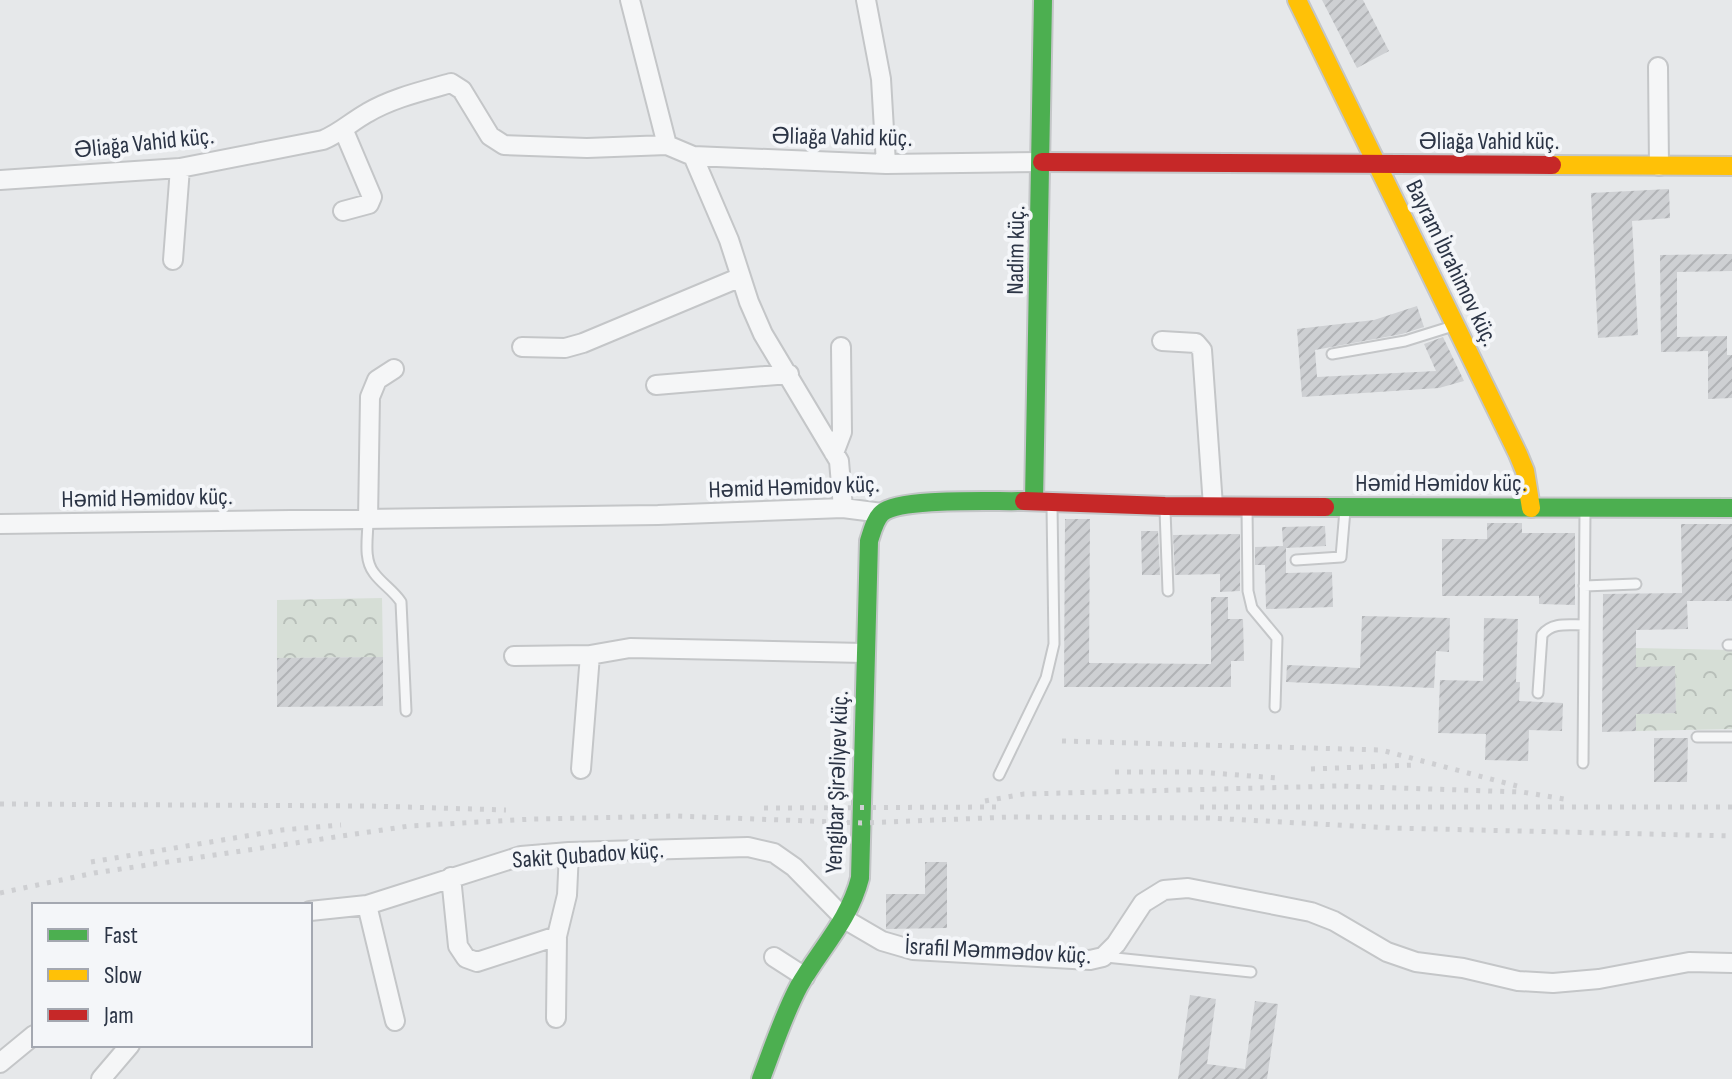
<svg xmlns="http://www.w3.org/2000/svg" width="1732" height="1079" viewBox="0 0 1732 1079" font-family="'Sofia Sans Condensed',sans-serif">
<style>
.forest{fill:url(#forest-crowns)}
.building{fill:url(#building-hatch)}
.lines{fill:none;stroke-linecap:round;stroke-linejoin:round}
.lane-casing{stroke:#c4c6c8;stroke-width:13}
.street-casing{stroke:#c4c6c8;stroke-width:22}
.fast-casing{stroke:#c4c6c8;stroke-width:22}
.slow-casing{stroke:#c4c6c8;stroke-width:22}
.jam-casing{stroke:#c4c6c8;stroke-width:22}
.lane{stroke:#f5f6f7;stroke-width:9}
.street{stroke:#f5f6f7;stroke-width:18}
.fast{stroke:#4caf50;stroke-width:18}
.slow{stroke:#ffc107;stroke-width:18}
.jam{stroke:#c62828;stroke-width:18}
.rail{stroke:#cecfd2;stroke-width:5;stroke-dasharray:4 8;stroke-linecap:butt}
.labels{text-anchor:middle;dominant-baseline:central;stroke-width:8;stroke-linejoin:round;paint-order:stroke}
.street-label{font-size:24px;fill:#2b3445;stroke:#f4f6f9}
</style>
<defs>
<pattern id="forest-crowns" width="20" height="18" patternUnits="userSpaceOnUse" patternTransform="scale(2)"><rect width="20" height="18" fill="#d6ded6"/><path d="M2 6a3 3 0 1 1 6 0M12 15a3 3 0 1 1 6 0" fill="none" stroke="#b8bfb9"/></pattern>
<pattern id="building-hatch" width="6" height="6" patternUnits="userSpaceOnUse" patternTransform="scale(2)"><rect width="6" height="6" fill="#ced0d3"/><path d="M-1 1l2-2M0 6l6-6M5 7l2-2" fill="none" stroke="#b1b3b6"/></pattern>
</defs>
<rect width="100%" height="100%" fill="#e6e8ea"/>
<path class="forest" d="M382,598L383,657L277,658V600Z
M1636,648L1732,650V729L1636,731V714L1676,713L1675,667H1636Z"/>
<path class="building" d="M1322,0H1363L1389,51L1357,68Z
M1669,189L1670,218L1632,221L1638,335L1598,338L1591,193Z
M1732,254V271L1677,272V337L1727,336V355H1732V398L1708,399V351L1661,352L1660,255Z
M1417,306L1424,327L1402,334L1315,350L1317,377L1436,371L1424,344L1443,337L1464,381L1439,388L1302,397L1297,329L1374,320Z
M1065,519H1090L1089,663L1211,664V597H1228V619H1243L1244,661H1231V687H1064Z
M1487,523H1522V533H1575V605L1539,604V596H1442V539H1487Z
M1681,524H1732V601H1687L1688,629L1636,630V667L1675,666L1676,713L1636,714V731L1602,732L1603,594L1682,593Z
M1325,526L1326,546L1286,548V573L1332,572L1333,607L1266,609L1265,565H1255V547L1283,546L1282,527Z
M1141,531H1158L1160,575H1142Z
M1240,534V591L1220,592V574L1175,575L1173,535Z
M1362,616L1450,618L1449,652L1436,651L1434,688L1286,682L1287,665L1360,668Z
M1484,618L1518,619L1516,682H1520L1519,701L1563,703L1562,731L1529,730L1528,761L1485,760L1486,734L1438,733L1440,680L1483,681Z
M383,657V706L277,707V658Z
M1654,738H1688L1687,782H1654Z
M925,862H947V928L886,929V894H925Z
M1190,995L1216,999L1207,1064L1245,1069L1255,1001L1278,1004L1267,1079H1178Z"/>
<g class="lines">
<g class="lane-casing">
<path id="lane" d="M1332,354L1405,341L1453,326
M1247,508L1248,591L1252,608L1277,638L1275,707
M1165,510L1168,591
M368,520C368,537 363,559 374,573C382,584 393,590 401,602L406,711
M1296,560L1341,557L1345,510
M1584,586L1636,584
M1728,645H1732
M1538,693L1542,635C1552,622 1568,625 1583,625
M1697,737H1732
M1583,763L1585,511
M999,775L1046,678L1054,644L1052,506
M1106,957L1251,972"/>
</g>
<g class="street-casing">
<path id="street" d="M630,0L667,145
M866,0L881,79L886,164
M1658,67L1659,166
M693,156L729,240L749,302L763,334L839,461L843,508
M0,180L180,168L323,140C340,133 351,122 367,113C392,98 423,91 451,83L462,90L490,136L504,145L587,148L667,145L693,156L886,164L1042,162
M343,211L369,204L372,197L344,131
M173,260L180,168
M1162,341L1196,343L1202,350L1213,506
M522,347L565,348L583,343L741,277
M656,385L789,374
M834,453L842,432L841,347
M368,520L370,397L377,380L394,369
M0,524L658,515L843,508L882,513
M514,656L590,655L630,648L864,653
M581,769L590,655
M451,877L458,946L466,958L477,962L557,936
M367,905L395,1021
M310,911L367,905L521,856L569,852L748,847L774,853L794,867L846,920L882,941L913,950L1090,960L1103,957L1116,944L1143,903L1164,890L1188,888L1311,912L1334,921L1387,952L1416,962L1463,968L1518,981L1553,983L1599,979L1689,962L1732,963
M774,957L805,977
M556,1018L557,936L567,895L569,852
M0,1063L34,1035
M101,1079L130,1045"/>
</g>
<g class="fast-casing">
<path id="fast" d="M1034,501L1043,0
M1325,507L1732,508
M761,1079C773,1048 783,1016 799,986C820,949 849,921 860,878L869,541C872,532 875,519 882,513C900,497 997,502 1024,501"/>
</g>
<g class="slow-casing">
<path id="slow" d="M1297,0L1518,454L1525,471L1531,508
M1552,165L1732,166"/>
</g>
<g class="jam-casing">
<path id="jam" d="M1042,162L1552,165
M1024,501L1165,506L1325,507"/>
</g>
<use href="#lane" class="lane"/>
<use href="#street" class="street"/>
<use href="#fast" class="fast"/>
<use href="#slow" class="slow"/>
<use href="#jam" class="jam"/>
<path class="rail" d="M1062,741L1381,750L1517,786
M1311,769L1415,765
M1115,772H1199L1277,778
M985,801L1024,794L1337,786L1522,792L1564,799
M0,804L371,806L506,810
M1200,807H1732
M764,808L1000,807
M91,862L282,830L341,825
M0,893L94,873L409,826L533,819L676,816L862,823L1011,817L1209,818L1392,828L1732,836"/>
</g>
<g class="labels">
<g class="street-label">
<text transform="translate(842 137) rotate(1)">Əliağa Vahid küç.</text>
<text x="1489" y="141">Əliağa Vahid küç.</text>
<text transform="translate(144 143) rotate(-6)">Əliağa Vahid küç.</text>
<text transform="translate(1016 250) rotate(-89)">Nadim küç.</text>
<text transform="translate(1452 263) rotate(64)">Bayram İbrahimov küç.</text>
<text x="1441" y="483">Həmid Həmidov küç.</text>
<text transform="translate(794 487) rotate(-2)">Həmid Həmidov küç.</text>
<text transform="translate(147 498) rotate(-1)">Həmid Həmidov küç.</text>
<text transform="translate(837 782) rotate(-88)">Yengibar Şirəliyev küç.</text>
<text transform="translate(588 855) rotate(-4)">Sakit Qubadov küç.</text>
<text transform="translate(998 951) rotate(3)">İsrafil Məmmədov küç.</text>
</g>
</g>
<rect x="32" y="903" width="280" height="144" fill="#f4f6f9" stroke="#a4a8b1" stroke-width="2"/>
<rect x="48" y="929" width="40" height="12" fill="#4caf50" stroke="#a4a8b1" stroke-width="2"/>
<text x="104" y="943" font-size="24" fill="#2b3445">Fast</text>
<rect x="48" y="969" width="40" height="12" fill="#ffc107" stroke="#a4a8b1" stroke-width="2"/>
<text x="104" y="983" font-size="24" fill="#2b3445">Slow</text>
<rect x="48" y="1009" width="40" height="12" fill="#c62828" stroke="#a4a8b1" stroke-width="2"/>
<text x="104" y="1023" font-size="24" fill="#2b3445">Jam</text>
</svg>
